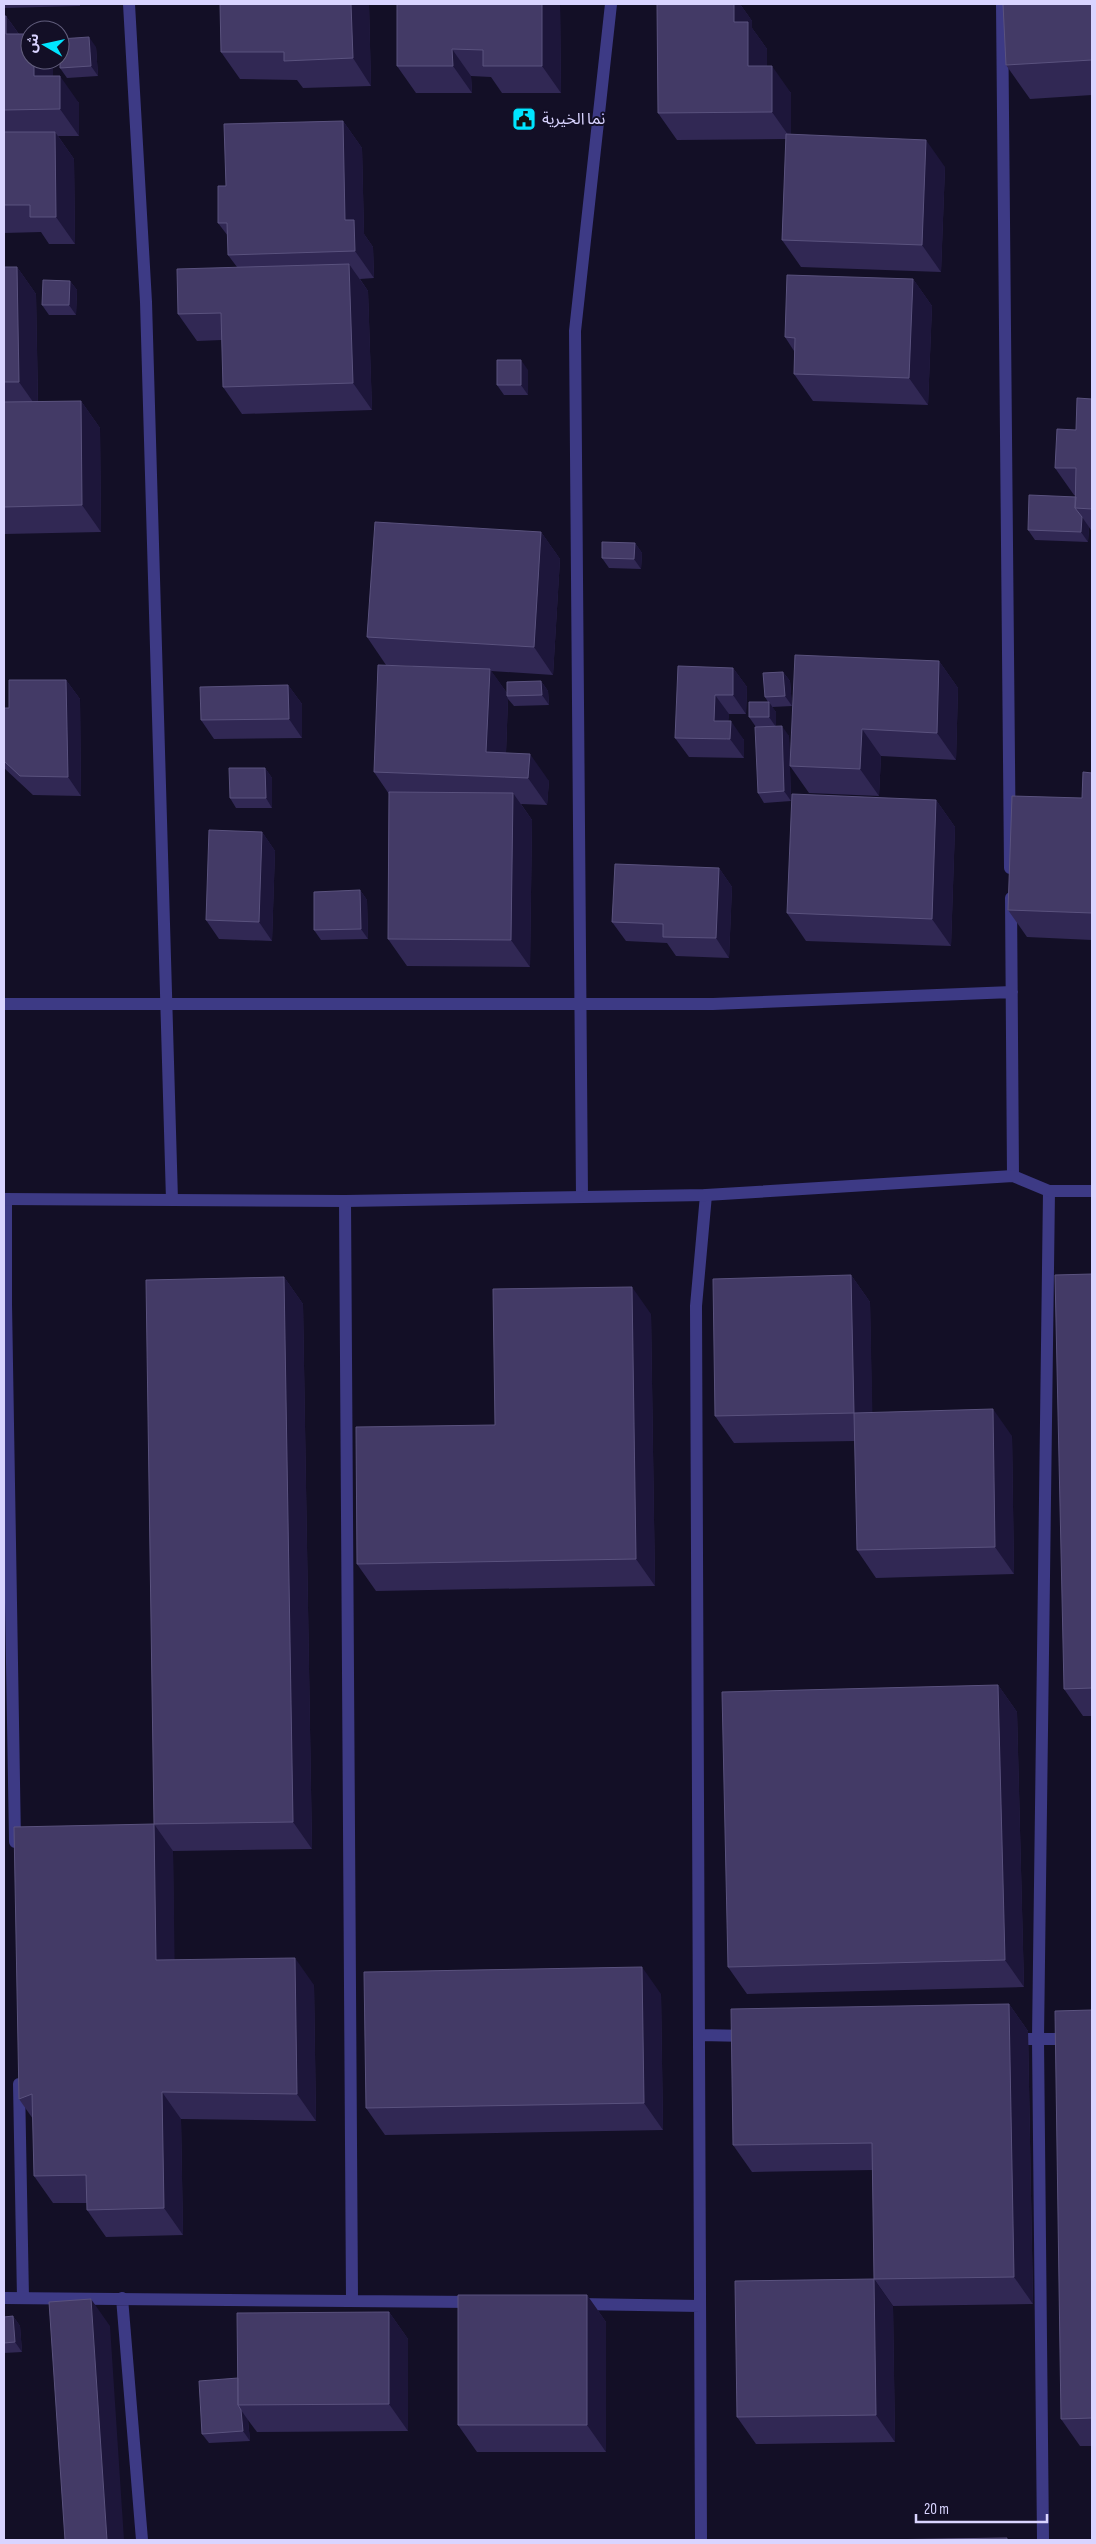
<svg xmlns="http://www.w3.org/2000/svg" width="1096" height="2544" viewBox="0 0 1096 2544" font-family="'Sofia Sans Condensed','Noto Sans Arabic',sans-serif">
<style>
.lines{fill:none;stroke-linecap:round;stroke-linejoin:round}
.minor{stroke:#3d3a85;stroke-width:12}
.tertiary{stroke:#3d3a85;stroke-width:12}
.wall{fill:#312854}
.shaded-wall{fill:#1d163a}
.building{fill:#433a66;stroke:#5a527e}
.labels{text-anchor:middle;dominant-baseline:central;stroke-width:4;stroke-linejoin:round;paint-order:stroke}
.poi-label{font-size:16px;fill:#d9d4ff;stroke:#130f26;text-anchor:start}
</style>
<rect width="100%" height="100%" fill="#130f26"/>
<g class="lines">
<path class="minor" d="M129,4L146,302L172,1200
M1002,4L1010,868
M1011,898L1013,1176
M4,1004H713L1012,992
M582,1197L575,331L611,4
M6,1200V1304L15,1842
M345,1201L352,2300
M699,2035L749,2036
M1011,2039H1092
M19,2084L23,2298
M4,2298L474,2302
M122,2298L142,2540
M579,2304L700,2306
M701,2540L696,1306L706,1195
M1043,2540L1038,2039L1049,1191"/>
<path class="tertiary" d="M4,1199L345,1201L706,1195L1013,1176L1049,1191H1092"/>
</g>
<path class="wall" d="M4,4H80V6L4,8Z
M369,4L371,86L303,88L297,80L240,79L221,52Z
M560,4L561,93H502L491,77L471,76L472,93H416L397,66Z
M657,4H740L752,21V28L767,49V66L791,93V134L945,167L941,272L801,267L782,240L786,139L677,140L658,113Z
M1092,4V95L1030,99L1006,65Z
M4,16H6L19,34L30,60H52L53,61V76L79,103V136H58L74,159L75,244H49L41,232L4,233Z
M96,47L98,76L67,78L60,68Z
M343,121L362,148L364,234L373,247L374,278L360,279L368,291L372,410L242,414L223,387L222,340L197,341L178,314L237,267L228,255V236L218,223L226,186Z
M4,267H17L36,294L38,402L81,401L100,428L101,532L4,534Z
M913,279L932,306L928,405L813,401L794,374V351L785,337Z
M70,281L77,290L76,315H49L42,305Z
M528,370V395H504L497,385Z
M1092,399V532L1089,527L1088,542L1035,540L1028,530L1076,497V495H1074L1055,468Z
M541,532L560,559L553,675L491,671L507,693L541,681L548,691L549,705L514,706L508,699L506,753L549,781L547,805L521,804L532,820L530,967L407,966L388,939L389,794L374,772L413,666L386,665L367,637Z
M635,543L642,553L641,569L609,568L602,558Z
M939,661L958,688L956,760L881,756L879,796L809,793L790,766Z
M733,668L747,687L746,714H729L728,721L744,740V758L689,757L675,738Z
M783,672L790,681L792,706L772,707L776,712V726L789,736L791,801L764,803L758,793L765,727H756L749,717L768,702L765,697Z
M66,680L80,699L81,796L33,795L4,768V708H9Z
M288,685L302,704V738L214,739L201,720Z
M265,768L272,778V808H236L230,798Z
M1092,773V940L1027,937L1008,910L1082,798Z
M936,800L955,827L951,946L806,941L787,913Z
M262,832L275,851L272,941L219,939L206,920Z
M719,868L732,887L729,958L676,956L667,943L626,941L612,922Z
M360,890L367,900L368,939L321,940L314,930Z
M1092,1274V1716H1083L1064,1689Z
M851,1275L870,1302L872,1413L1012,1436L1014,1574L876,1578L857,1550L855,1441L734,1443L715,1416Z
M284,1277L303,1304L312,1849L173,1851L154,1824Z
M651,1314L655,1586L376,1591L357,1564L495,1425Z
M998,1685L1017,1712L1024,1987L747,1994L728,1967Z
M154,1824L173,1851L174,1960L314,1985L316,2121L181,2119L183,2235L106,2237L87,2210V2203H53L34,2176L33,2119L19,2099Z
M661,1994L663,2130L385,2135L366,2108Z
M1009,2004L1028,2031L1033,2304L893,2306L874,2279L873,2170L752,2172L733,2145Z
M1092,2010V2446H1080L1061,2419Z
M587,2295L606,2322V2452H477L458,2425Z
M893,2306L895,2442L756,2444L737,2417Z
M389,2312L408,2339V2431L257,2432L248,2420L250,2441L209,2443L202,2434L238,2378Z
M13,2316L20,2326L22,2352L4,2353V2317Z"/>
<path class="shaded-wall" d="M351,4H369L371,86L353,58Z
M542,4H560L561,93L542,66Z
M734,4H740L752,21V28L767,49V93L748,66L734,22Z
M6,16L25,43L6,34Z
M89,37L96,47L98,76L91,66Z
M452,49L471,76L472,93L453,66Z
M34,60H52L53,61V103L34,76Z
M772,66L791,93V139L772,112Z
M60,76L79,103V136L60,109Z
M343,121L362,148L364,234L373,247L374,278L355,251L345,220Z
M55,132L74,159L75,244L56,217Z
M926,140L945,167L941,272L922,245Z
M349,264L368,291L372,410L353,383Z
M17,267L36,294L38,409L19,382Z
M913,279L932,306L928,405L909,378Z
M70,281L77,290L76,315L69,305Z
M521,360L528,370V395L521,385Z
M81,401L100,428L101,532L82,505Z
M1082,517L1089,527L1088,542L1081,532Z
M541,532L560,559L553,675L534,647Z
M635,543L642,553L641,569L634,559Z
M939,661L958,688L956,760L937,733Z
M733,668L747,687L746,714L733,695Z
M490,669L509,696H507L508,699L505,778L486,752Z
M783,672L790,681L792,706L785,696Z
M66,680L80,699L81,796L68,777Z
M541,681L548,691L549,705L542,695Z
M288,685L302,704V738L289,719Z
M715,695L729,714L727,740L714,721Z
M769,702L776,712V727L769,717Z
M731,721L744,740V758L730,739Z
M782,726L789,736L791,801L784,791Z
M862,729L881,756L879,796L860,769Z
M530,754L549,781L547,805L528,778Z
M265,768L272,778V808L266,798Z
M513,793L532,820L530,967L511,940Z
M936,800L955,827L951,946L932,919Z
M262,832L275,851L272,941L259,922Z
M719,868L732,887L729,958L716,938Z
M360,890L367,900L368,939L361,929Z
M851,1275L870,1302L873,1440L854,1413Z
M284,1277L303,1304L312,1849L293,1822Z
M632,1287L651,1314L655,1586L636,1559Z
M993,1409L1012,1436L1014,1574L995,1547Z
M998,1685L1017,1712L1024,1987L1005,1960Z
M154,1824L173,1851L175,1987L156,1960Z
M295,1958L314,1985L316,2121L297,2094Z
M642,1967L661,1994L663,2130L644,2103Z
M1009,2004L1028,2031L1033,2304L1014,2277Z
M162,2092L181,2119L183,2235L164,2208Z
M874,2279L893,2306L895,2442L876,2415Z
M587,2295L606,2322V2452L587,2425Z
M91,2299L110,2326L124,2540H107Z
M389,2312L408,2339V2431L389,2404Z
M13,2316L20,2326L22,2352L15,2342Z
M241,2410L248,2420L250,2441L243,2431Z"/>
<path class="building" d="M220,4H351L353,58L284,61V52H221Z
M397,4H542V66H483V50L452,49L453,66H397Z
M657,4H734V22H748V66H772V112L658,113Z
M1003,4H1092V60L1006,65Z
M4,16H6V34H30V60H34V76H60V109L4,110Z
M89,37L91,66L60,68V39Z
M343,121L345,220H354L355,251L228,255L227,223H218V186H226L224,124Z
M4,132H55L56,217H30V205H4Z
M786,134L926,140L922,245L782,240Z
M349,264L353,383L223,387L221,313L178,314L177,269Z
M4,267H17L19,382H4Z
M787,275L913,279L909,378L794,374L795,338L785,337Z
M43,280L70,281L69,305H42Z
M497,360H521V385H497Z
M1077,398L1092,399V509L1075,508L1076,468H1055L1057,429L1076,430Z
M81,401L82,505L4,507V402Z
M1029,495L1076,497L1075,508L1082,517L1081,532L1028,530Z
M375,522L541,532L534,647L367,637Z
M602,542L635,543L634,559L602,558Z
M795,655L939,661L937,733L862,729L860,769L790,766Z
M378,665L490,669L486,752L530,754L528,778L374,772Z
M678,666L733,668V695H715L714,721H731L730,739L675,738Z
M783,672L785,696L765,697L763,673Z
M9,680H66L68,777L20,776L4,761V708H9Z
M541,681L542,695L507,696V682Z
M288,685L289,719L201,720L200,687Z
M749,702H769V717H749Z
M782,726L784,791L758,793L755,727Z
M229,768H265L266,798H230Z
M1083,772L1092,773V913L1008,910L1012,796L1082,798Z
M389,792L513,793L511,940L388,939Z
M792,794L936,800L932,919L787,913Z
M209,830L262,832L259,922L206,920Z
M615,864L719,868L716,938L663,937V924L612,922Z
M360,890L361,929L314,930V892Z
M1092,1274V1688L1064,1689L1055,1275Z
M851,1275L854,1413L715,1416L713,1279Z
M284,1277L293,1822L154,1824L146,1280Z
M632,1287L636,1559L357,1564L356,1427L495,1425L493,1289Z
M993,1409L995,1547L857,1550L854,1413Z
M998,1685L1005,1960L728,1967L722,1692Z
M154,1824L156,1960L295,1958L297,2094L162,2092L164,2208L87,2210L86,2175L34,2176L32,2094L19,2099L14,1827Z
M642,1967L644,2103L366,2108L364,1972Z
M1009,2004L1014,2277L874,2279L872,2143L733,2145L731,2009Z
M1092,2010V2418L1061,2419L1055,2011Z
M874,2279L876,2415L737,2417L735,2281Z
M458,2295H587V2425H458Z
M91,2299L107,2540H65L49,2302Z
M389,2312V2404L238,2405L237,2313Z
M13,2316L15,2342L4,2343V2317Z
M238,2378V2405L241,2410L243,2431L202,2434L199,2381Z
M1007,2538V2540H873Z"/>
<defs>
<g id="civic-square" transform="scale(1.25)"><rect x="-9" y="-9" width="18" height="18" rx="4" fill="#00e5ff" stroke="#130f26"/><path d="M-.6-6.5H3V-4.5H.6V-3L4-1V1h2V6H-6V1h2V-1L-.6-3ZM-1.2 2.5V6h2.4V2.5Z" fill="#111"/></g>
</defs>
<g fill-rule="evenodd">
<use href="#civic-square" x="524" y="119"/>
</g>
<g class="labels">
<g class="poi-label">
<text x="542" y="119">نما الخيرية</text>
</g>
</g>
<rect width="1096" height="2544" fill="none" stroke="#d9d4ff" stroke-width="10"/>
<g transform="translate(45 45) rotate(279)"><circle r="24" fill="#130f26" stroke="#625e7d"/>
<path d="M0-4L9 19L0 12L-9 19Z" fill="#00e5ff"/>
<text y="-8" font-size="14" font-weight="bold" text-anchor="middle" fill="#d9d4ff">ش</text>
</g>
<path d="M916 2514v8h131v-8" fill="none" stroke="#d9d4ff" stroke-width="2.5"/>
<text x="924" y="2514" font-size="15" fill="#d9d4ff" stroke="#130f26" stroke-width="4" paint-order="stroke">20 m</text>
</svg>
